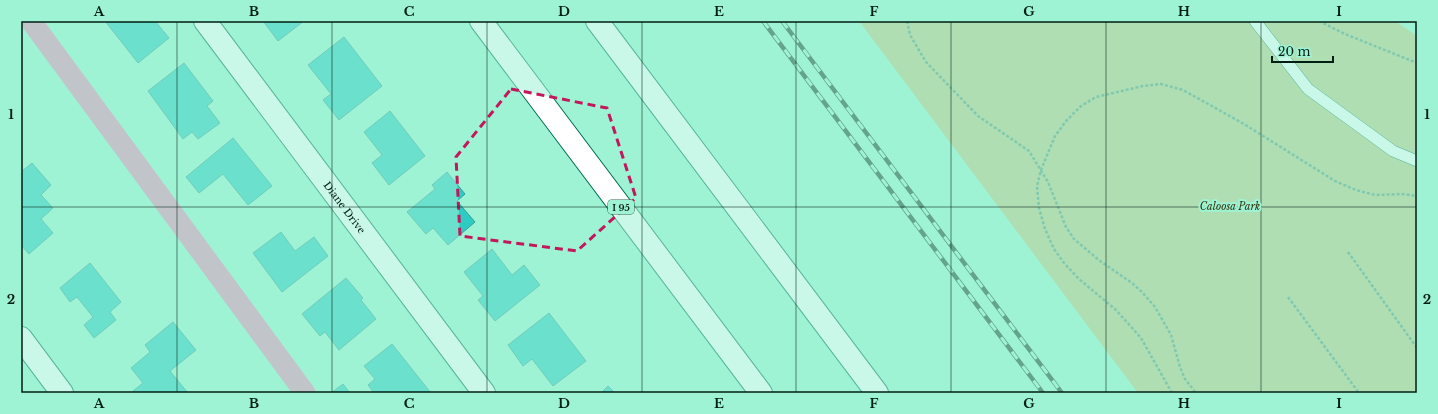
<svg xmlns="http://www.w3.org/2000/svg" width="1438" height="414" viewBox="0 0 1438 414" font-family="'Libre Baskerville',serif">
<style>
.green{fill:#c4c688}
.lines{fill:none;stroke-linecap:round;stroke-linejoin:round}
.canal{stroke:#ea8ebb;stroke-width:21}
.building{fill:#2ecbc3;stroke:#399e98}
.lane-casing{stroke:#016951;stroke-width:12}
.street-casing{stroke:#016951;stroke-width:24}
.highway-casing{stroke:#016951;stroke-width:24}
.path{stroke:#5b9883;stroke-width:2.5;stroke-dasharray:3 2;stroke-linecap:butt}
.lane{stroke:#fff;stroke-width:11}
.street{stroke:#fff;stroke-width:22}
.highway{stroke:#fff;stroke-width:22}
.rail-casing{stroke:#1d4437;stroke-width:4.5}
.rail{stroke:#9ff3d5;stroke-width:3;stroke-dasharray:9;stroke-linecap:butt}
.marked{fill:none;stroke:#c2185b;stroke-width:3;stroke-dasharray:8 5;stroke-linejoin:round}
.grid{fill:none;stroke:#001e14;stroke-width:1;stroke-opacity:0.55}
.labels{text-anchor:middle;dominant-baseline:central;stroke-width:4;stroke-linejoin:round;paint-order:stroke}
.shield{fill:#9ff3d5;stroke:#305e4e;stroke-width:1}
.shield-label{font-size:9px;font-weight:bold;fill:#001e14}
.park-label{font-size:10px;font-style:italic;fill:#313105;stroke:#9ff3d5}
.street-label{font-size:10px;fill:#001e14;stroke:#9ff3d5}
.neatline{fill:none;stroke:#001e14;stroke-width:1.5}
.grid-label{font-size:13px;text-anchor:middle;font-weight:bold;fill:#001e14}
</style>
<rect width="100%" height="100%" fill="#9ff3d5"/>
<path class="green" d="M859,21H1395L1417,36V393H1138Z"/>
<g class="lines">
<path class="canal" d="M31,21L305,393"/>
</g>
<path class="building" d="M105,21H155L169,38L138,63Z
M263,21H304L278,41Z
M344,37L382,86L339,120L323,100L331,94L308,65Z
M184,63L213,101L207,106L220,123L198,139L192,132L183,139L148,91Z
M390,111L425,156L389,185L372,163L382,155L364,132Z
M233,138L272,186L248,205L223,174L199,193L186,177Z
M32,163L51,185L41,195L53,208L41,219L53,233L29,254L21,245V172Z
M447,172L465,194L457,201L475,222L448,245L433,228L426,234L407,212L435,189L432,185Z
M281,232L295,251L314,237L328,256L282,292L253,253Z
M492,249L512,275L524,265L540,285L495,321L478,300L483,296L464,272Z
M90,263L121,302L110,312L116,320L94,338L84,325L93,317L77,297L70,302L60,288Z
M346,278L363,298L361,300L376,319L339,350L325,332L320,336L302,314Z
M549,313L586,361L553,386L532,359L523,366L508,345Z
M173,322L196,350L170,371L188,393H134L133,391L143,383L131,368L150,352L145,345Z
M392,344L431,393H374L368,385L375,379L364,366Z
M343,384L350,393H331Z
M608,386L615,393H601Z"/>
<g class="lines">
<g class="lane-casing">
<path id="lane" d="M1255,21L1308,89L1393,151L1417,161"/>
</g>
<g class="street-casing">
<g id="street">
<path id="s1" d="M205,21L484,393"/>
<path d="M21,338L62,393"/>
</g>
</g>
<g class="highway-casing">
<path id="highway" d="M481,21L761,393
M597,21L877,393"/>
</g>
<path class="path" d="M907,21L910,35L926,62L978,116L1029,151L1048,182L1066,227L1074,239L1100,261L1132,283L1142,292L1155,307L1171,335L1180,367L1185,379L1196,393
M1319,21L1345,34L1417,63
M1348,252L1417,348
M1288,297L1359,393
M1172,393L1141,338L1116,310L1079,279L1064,263L1054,249L1045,229L1039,208L1037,186L1041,170L1055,136L1067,120L1081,106L1096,97L1143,86L1161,84L1183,90L1244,124L1335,181L1356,190L1375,195L1402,194L1417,196"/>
<use href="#lane" class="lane"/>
<use href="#street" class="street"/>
<use href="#highway" class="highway"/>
<g class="rail-casing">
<path id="rail" d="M763,21L1043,393
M782,21L1062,393"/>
</g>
<use href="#rail" class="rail"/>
</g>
<path d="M0 0H1438V414H0ZM511,89L607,108L636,198L577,251L460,236L456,157Z" fill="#9ff3d5" fill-opacity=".55" fill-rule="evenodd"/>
<path class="marked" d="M511,89L607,108L636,198L577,251L460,236L456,157Z"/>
<path class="grid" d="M177,21V393M332,21V393M487,21V393M642,21V393M796,21V393M951,21V393M1106,21V393M1261,21V393M21,207H1417"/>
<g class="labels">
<rect class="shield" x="608" y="200" width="26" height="14" rx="3"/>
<g class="shield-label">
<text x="621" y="207">I 95</text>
</g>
<g class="park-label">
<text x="1230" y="206">Caloosa Park</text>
</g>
<g class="street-label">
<text stroke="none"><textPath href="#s1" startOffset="233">Diane Drive</textPath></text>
</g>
</g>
<rect width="1438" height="414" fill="none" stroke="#9ff3d5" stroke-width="44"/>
<path d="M1272 56v6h61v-6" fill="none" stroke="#001e14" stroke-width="2"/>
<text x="1278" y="56" font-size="12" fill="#001e14" stroke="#9ff3d5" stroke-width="3" paint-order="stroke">20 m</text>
<rect x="22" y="22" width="1394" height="370" class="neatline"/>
<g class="grid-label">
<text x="99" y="16">A</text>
<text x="254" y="16">B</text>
<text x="409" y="16">C</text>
<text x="564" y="16">D</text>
<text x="719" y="16">E</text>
<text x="874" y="16">F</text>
<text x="1029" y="16">G</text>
<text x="1184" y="16">H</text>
<text x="1339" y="16">I</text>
<text x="11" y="119">1</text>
<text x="1427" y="119">1</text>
<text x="11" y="304">2</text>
<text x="1427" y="304">2</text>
<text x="99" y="408">A</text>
<text x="254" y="408">B</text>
<text x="409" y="408">C</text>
<text x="564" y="408">D</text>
<text x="719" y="408">E</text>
<text x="874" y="408">F</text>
<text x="1029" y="408">G</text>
<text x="1184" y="408">H</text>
<text x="1339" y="408">I</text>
</g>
</svg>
